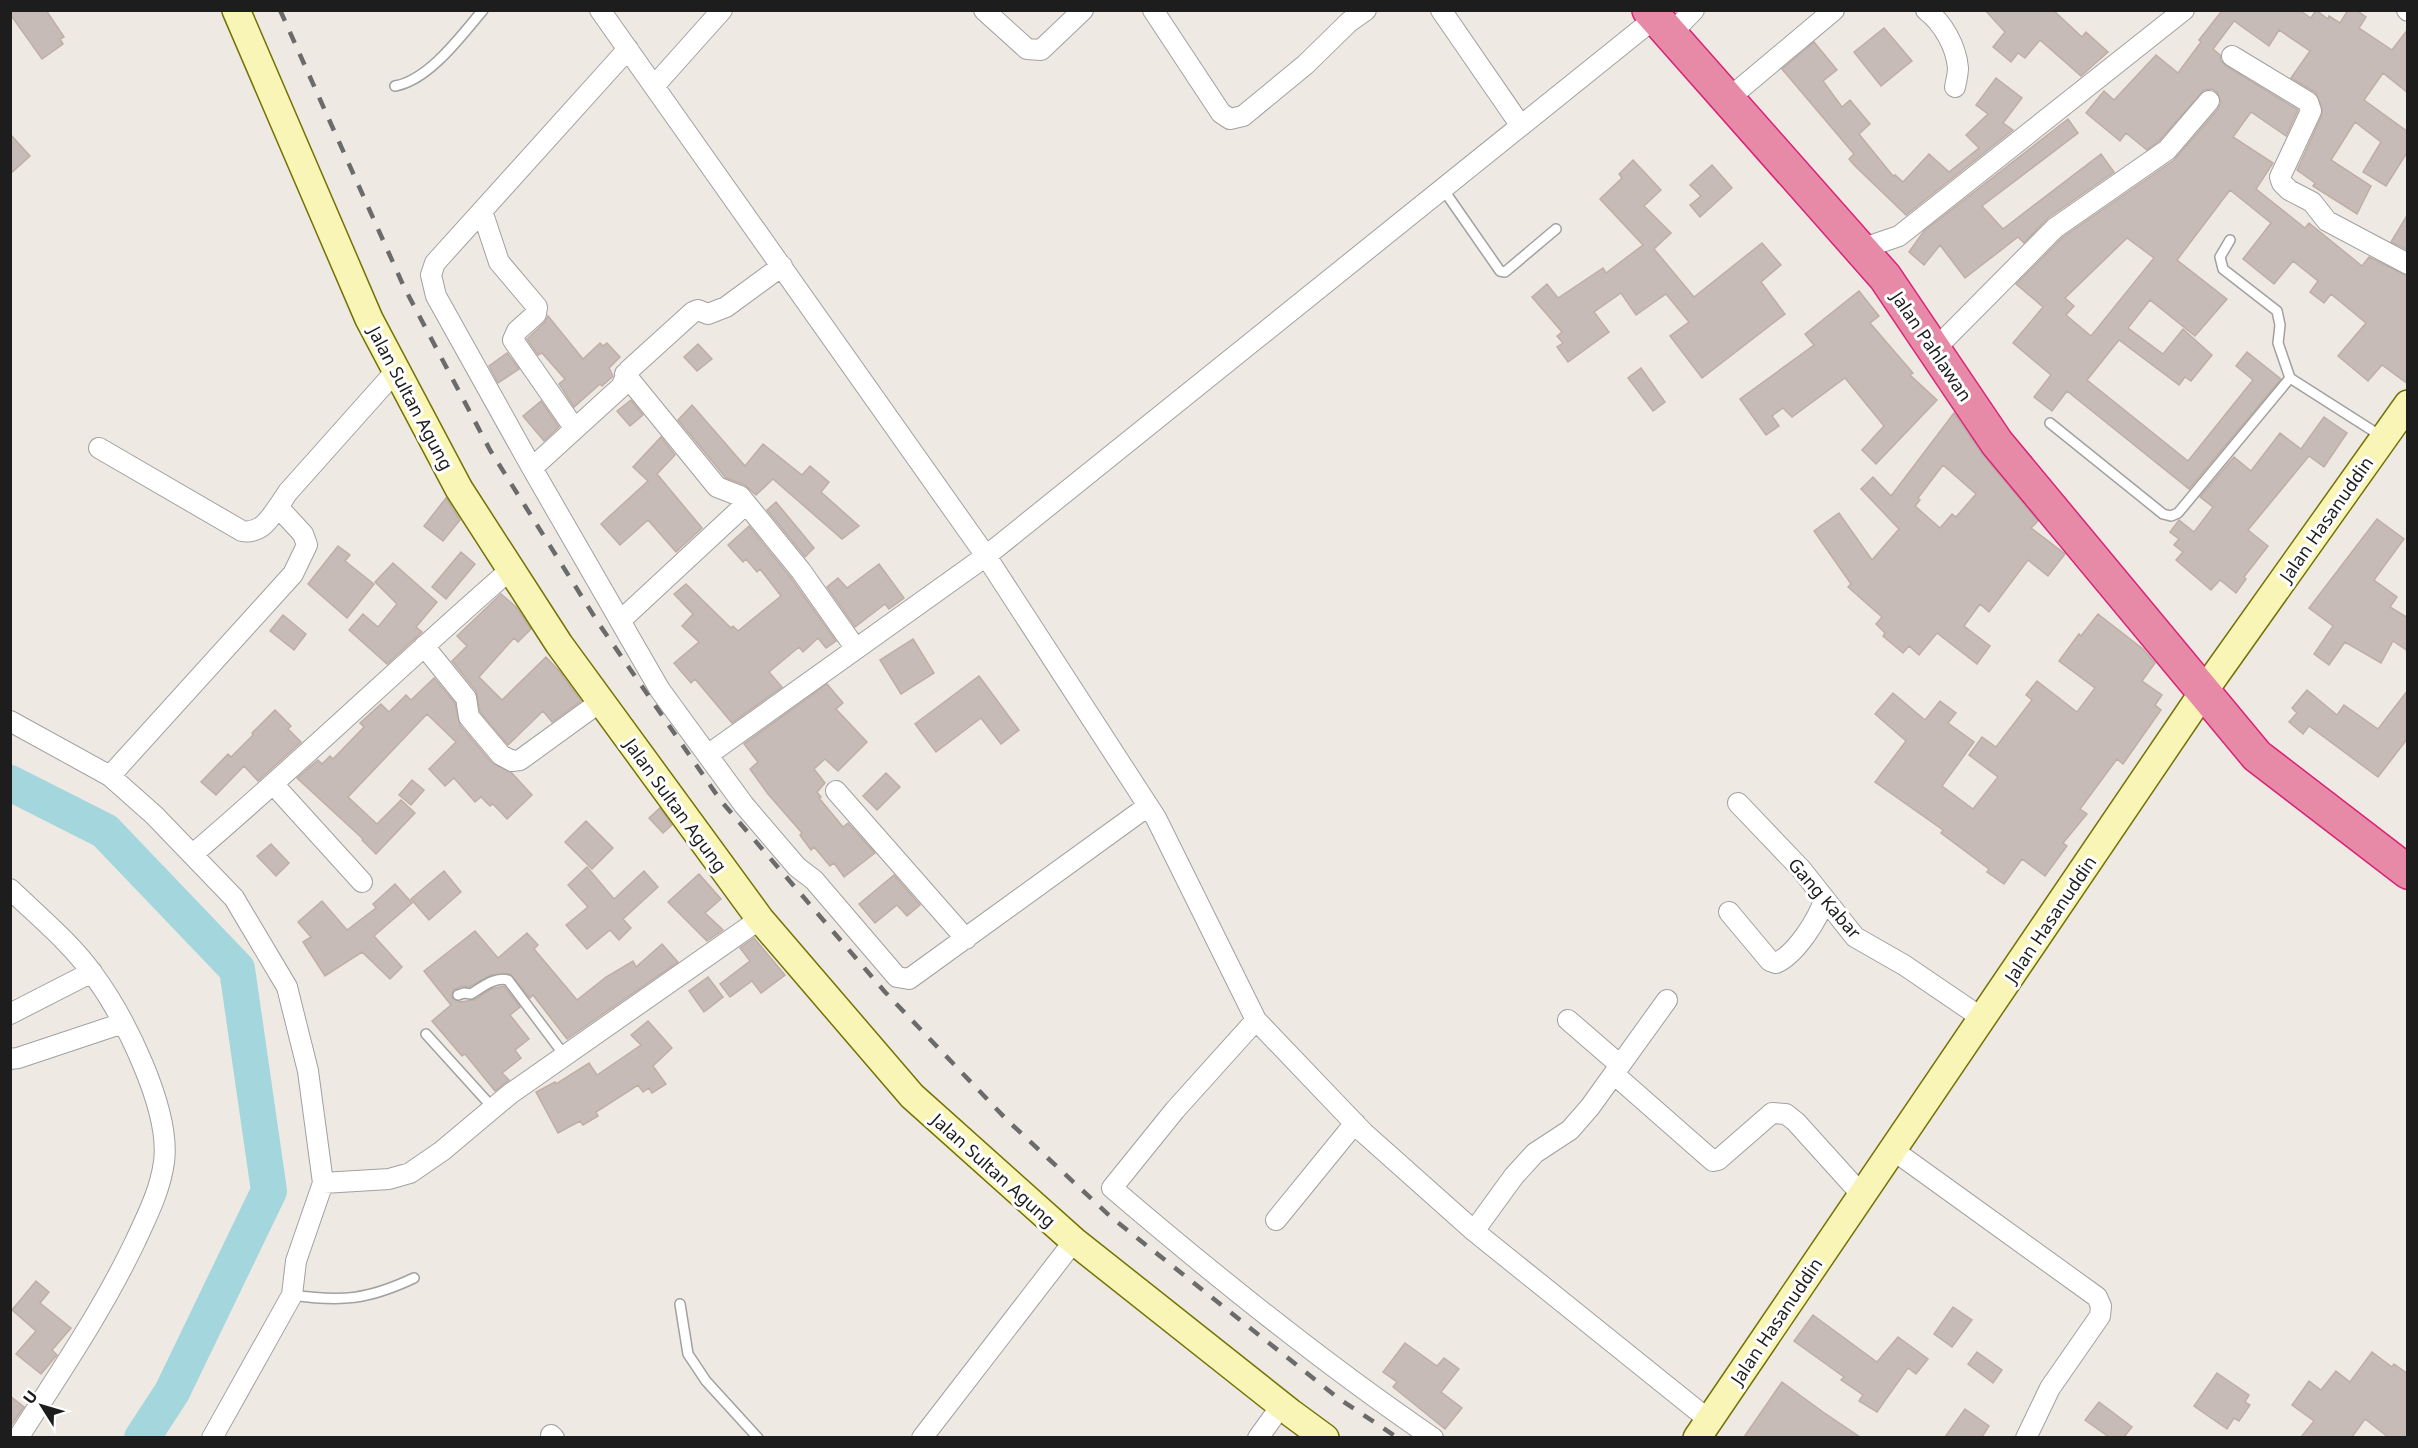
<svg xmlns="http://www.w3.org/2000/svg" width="2418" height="1448" viewBox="0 0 2418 1448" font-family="'Noto Sans',sans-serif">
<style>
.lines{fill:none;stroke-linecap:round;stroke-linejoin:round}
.river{stroke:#a3d7dd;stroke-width:36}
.building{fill:#c6bbb6;stroke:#c0aea5;stroke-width:1.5;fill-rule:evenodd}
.lane-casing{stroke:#a1a1a1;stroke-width:12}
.street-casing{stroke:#a1a1a1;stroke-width:22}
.secondary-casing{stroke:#747204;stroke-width:30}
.highway-casing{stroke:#d92378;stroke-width:36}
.lane{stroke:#fff;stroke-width:9}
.street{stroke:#fff;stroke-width:20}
.secondary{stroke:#f9f5b6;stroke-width:27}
.highway{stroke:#e78aa7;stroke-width:33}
.rail{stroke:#6b6b6b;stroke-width:4.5;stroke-dasharray:12 12;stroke-linecap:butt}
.labels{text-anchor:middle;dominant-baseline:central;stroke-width:6;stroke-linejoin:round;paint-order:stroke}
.street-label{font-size:18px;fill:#1d1d1d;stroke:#fff}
</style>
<rect width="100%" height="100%" fill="#eee9e3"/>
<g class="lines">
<path class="river" d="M10,783L105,831L237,969L269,1191L172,1392L142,1438"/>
</g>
<path class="building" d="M10,10H46L64,37L60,39L63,44L42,59L10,14Z
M1985,10H2053L2082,37L2086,32L2108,52L2081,76L2040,40L2025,58L2018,53L2011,62L1993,47L2005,32Z
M2218,10H2299L2311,18L2316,10L2328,19L2329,16L2340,23L2348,10H2356L2366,17L2359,28L2392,50L2408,29V93L2383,73L2364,100L2408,132V151L2386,186L2363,172L2381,142L2355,122L2331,160L2371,186L2357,214L2313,186L2315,183L2297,170L2322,115V107L2315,92L2291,78L2310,51L2279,30L2269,46L2234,21L2213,49L2220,55L2221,61L2226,66L2298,110L2286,136L2251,112L2233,137L2273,163L2256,189L2305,228L2309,223L2362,266L2369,257L2408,276V384L2382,365L2368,381L2338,356L2366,323L2331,294L2324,303L2310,292L2318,281L2293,261L2274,284L2243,259L2271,223L2230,190L2177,260L2227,299L2195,336L2150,300L2128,328L2163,354L2183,329L2212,355L2191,381L2185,377L2179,385L2119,340L2087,380L2188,461L2253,380L2236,366L2247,352L2281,379L2189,489L2067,391L2052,411L2034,397L2051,375L2013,343L2043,307L2016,284L2063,237L2174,160L2218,109L2221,103L2217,92L2212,89L2204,90L2159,141L2147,150L2126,133L2120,141L2086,113L2104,91L2114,100L2156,55L2178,73L2201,42L2199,40L2221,12ZM2127,238L2154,258L2091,336L2066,315L2074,306L2065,298Z
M1884,28L1912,61L1881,86L1854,52Z
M1814,42L1837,70L1823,81L1842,107L1850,100L1870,124L1859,134L1893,176L1895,175L1903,182L1929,154L1949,172L1979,148L1966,135L1988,114L1976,105L1996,78L2022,98L2003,123L2013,130L1906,215L1856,167L1849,159L1854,154L1782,69Z
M2068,119L2078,133L1982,206L2003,229L2101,154L2114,172L2048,218L2024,243L2018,237L1965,278L1940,245L1924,265L1909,252L1924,231Z
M10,134L30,156L10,174Z
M1633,160L1661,190L1644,206L1671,233L1654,249L1694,297L1762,243L1781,265L1761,282L1785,314L1702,378L1670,336L1689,322L1666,294L1636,315L1621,293L1594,312L1609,332L1568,362L1557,347L1563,343L1557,336L1562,332L1532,297L1547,284L1558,298L1603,268L1606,273L1643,245L1600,199L1622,178L1619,174Z
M1712,165L1732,188L1700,217L1690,205L1701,196L1690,185Z
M2408,214V250L2391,242Z
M1859,291L1879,316L1870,323L1913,373L1910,375L1937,400L1876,464L1862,450L1884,426L1845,378L1792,417L1783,408L1772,416L1779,426L1766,435L1740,399L1814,345L1805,334Z
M548,316L583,359L600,343L603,346L607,343L620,357L609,368L613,376L602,386L600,384L574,407L559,384L565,379L542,353L538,355L527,339L544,323Z
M698,344L712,359L697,371L684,357Z
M507,353L519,369L498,383L489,366Z
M1641,368L1665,402L1653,411L1628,378Z
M631,400L643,415L630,426L617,411Z
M541,401L559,427L544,441L523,416Z
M692,405L745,466L763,444L802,475L810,466L829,482L821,492L859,526L842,539L773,479L756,495L745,485L726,478L678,420Z
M1954,413L1983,455L2038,521L2031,528L2065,554L2048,576L2028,560L1989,612L1980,604L1964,626L1990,646L1977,664L1937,633L1919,655L1909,646L1903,653L1883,636L1885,633L1876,624L1882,617L1848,587L1851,584L1814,531L1839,513L1872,560L1899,529L1861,489L1873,477L1891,496ZM1943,465L1976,494L1956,517L1952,514L1940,528L1915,506L1920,500L1918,498Z
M2324,417L2347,433L2324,467L2309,456L2248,530L2268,546L2244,577L2246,579L2236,593L2220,580L2211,590L2176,560L2183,552L2174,545L2179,539L2170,532L2179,520L2194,532L2213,507L2200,497L2234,457L2251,471L2280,433L2301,449Z
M661,437L675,455L657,474L702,528L676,552L648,520L620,545L601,524L648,481L633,467Z
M446,498L460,520L443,541L424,526Z
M776,502L814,548L805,557L767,510Z
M2377,519L2404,539L2374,580L2397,597L2390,607L2408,618V651L2393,641L2381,663L2345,642L2329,665L2314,654L2333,626L2309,608Z
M749,526L791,578L836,641L826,648L818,638L803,652L799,647L769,672L782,687L732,723L695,679L691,683L674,663L699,642L682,626L693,614L674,594L686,584L731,628L733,626L738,631L781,596L760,569L757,572L746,559L743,562L728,545Z
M338,546L350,555L345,561L374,584L347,618L308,584Z
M461,552L475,564L446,599L432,587Z
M393,563L437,602L416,627L422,632L387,664L349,630L363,614L378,627L397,604L375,582Z
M879,564L904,598L889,609L885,604L855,627L827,587L838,578L847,588Z
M501,594L516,607L531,629L518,642L514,638L479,677L502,700L546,657L560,672L581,701L552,722L543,711L508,745L480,712L476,691L452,661L467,646L457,636Z
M2098,614L2143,649L2155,663L2142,681L2162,695L2155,705L2161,710L2123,764L2117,759L2080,809L2087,814L2063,843L2067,846L2045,876L2022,859L2004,884L1987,872L1989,869L1941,833L1943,830L1875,782L1906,741L1875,714L1893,693L1925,720L1940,701L1956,713L1948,723L1974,742L1942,786L1973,809L1998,777L1969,755L1982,737L1996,747L2032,700L2026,695L2037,681L2077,712L2095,688L2059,661L2079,634L2081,636Z
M283,615L306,634L294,650L270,631Z
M913,639L934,673L901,694L880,660Z
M979,676L1019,730L1001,744L981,718L936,752L915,724Z
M434,678L455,703L460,725L492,763L511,772L532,795L507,819L493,804L490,806L481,797L475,802L454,778L445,786L429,769L456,742L427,714L348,797L377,824L401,800L415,813L376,854L362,840L363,839L297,778L318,760L322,764L330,756L333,759L364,727L360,723L381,704L389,712L406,695L411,700Z
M827,684L843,703L836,709L867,742L838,771L825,759L814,769L825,783L817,792L821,797L819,798L843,827L848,823L875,853L844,877L834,863L830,866L814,847L811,850L800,835L802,833L768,794L750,769L758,762L744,744Z
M2307,690L2337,715L2344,705L2378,729L2408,690V738L2378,777L2309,726L2303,734L2289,722L2297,713L2292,708Z
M275,710L291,726L288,729L301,742L258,781L244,766L216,795L201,782L228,754L231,757L253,735L252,733Z
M886,773L900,787L877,810L863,796Z
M412,780L424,790L411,805L399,795Z
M660,808L672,825L663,833L649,818Z
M586,821L613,848L592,869L565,842Z
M271,844L289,863L276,876L257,856Z
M587,867L614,899L644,871L658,887L623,919L631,928L619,940L610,930L587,949L566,925L588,907L568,885Z
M444,871L461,892L429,920L411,899Z
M699,874L721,899L705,913L723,930L707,941L668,902Z
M894,875L920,905L907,916L897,905L875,923L859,904Z
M395,884L412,903L374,936L402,967L390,979L362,952L325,976L303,942L311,937L298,922L322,901L347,930L376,908L373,904Z
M475,931L498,958L527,933L538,945L534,949L577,1000L606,977L633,961L636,967L662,944L678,962L567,1039L533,995L530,998L510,974L491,975L469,987L462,986L453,990L452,998L460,1002L474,1000L491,989L504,986L520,1007L510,1015L529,1039L515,1050L521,1058L502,1073L509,1080L495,1091L465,1054L462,1056L432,1021L451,1005L424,971Z
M754,938L785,975L761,993L752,981L730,997L720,984L750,961L740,948Z
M708,977L723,997L704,1012L689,991Z
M648,1021L672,1048L653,1066L666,1084L652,1093L649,1088L643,1092L638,1085L596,1112L598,1116L583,1125L580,1121L558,1133L536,1092L555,1082L556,1084L589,1063L597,1075L641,1045L631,1035Z
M36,1281L49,1292L40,1303L71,1328L52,1350L57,1355L41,1374L16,1354L36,1331L12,1310Z
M1953,1307L1972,1320L1952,1347L1934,1334Z
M1813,1315L1877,1362L1898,1337L1928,1359L1916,1374L1908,1368L1877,1412L1859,1401L1863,1395L1841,1380L1844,1377L1794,1341Z
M1405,1343L1437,1366L1444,1358L1459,1369L1441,1392L1462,1408L1445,1429L1393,1387L1397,1382L1383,1372Z
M1977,1352L2002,1370L1993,1383L1968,1364Z
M2372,1352L2392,1367L2394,1364L2408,1374V1437H2388L2365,1419L2352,1437H2301L2314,1421L2292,1405L2309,1381L2321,1390L2336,1371L2350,1382Z
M2217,1373L2249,1395L2245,1402L2250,1405L2239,1421L2234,1418L2227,1429L2194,1406Z
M1782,1382L1823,1412L1860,1437H1744Z
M10,1396L24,1407L10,1427Z
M2099,1402L2132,1427L2124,1437H2109L2085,1420Z
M1965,1409L1989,1426L1982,1437H1945Z"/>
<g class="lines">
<g class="lane-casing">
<path id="lane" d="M395,86C429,80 461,36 483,10
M1443,189L1500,271L1505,272L1556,229
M2230,240L2220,257L2223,269L2277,311L2280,325L2278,343L2290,378
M2050,423L2163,514L2171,516L2178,513L2290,378L2381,436
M458,995L464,993L471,994C481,988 495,976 508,980L565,1056
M426,1034L493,1108
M292,1295C342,1302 367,1300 414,1278
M680,1304L688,1354L706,1381L758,1438"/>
</g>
<g class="street-casing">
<path id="street" d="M600,10L986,556L1156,818L1256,1020L1364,1133L1474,1231L1709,1420
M984,10L1027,49L1041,50L1083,10
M1153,10L1221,113L1230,119L1243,116L1305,65L1349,22L1366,10
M1441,10L1521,126
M1926,10C1943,23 1956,46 1958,68C1958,74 1956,82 1955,87
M2407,10L2408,11
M1670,35L1694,10
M628,49L435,263L431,275L436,296L532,468L660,690L744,805L797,867L814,880L897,977L909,979L1148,806
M2232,56L2308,102L2311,111L2280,177L2282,183L2289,190L2312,202L2327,221L2408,264
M655,85L722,10
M1728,99L1834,10
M482,211L499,262L537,307L536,314L517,331L513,340L575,429
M1861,249L1899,236L2184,10
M1935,349L2055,228L2167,150L2209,101
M625,374L717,487L740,496L801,571L856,649
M99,448L242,531C260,534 269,520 278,507
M532,468L621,387L629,370L693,312L698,310L708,314L726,307L782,266
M620,621L746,504
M424,646L466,698L469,717L501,755L512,761L520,760L600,702
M10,721L110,776L154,815L234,898L287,987L308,1071L323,1183L296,1261L292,1295L212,1438
M709,754L986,556L1655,18
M110,776L293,574L307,545L303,534L278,507L288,492L395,372
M274,785L362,882
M836,791L966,939
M1738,803L1801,869L1855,937L1904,965L1982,1018
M193,854C301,762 403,663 510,570
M10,889C38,916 71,943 93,974C124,1016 171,1109 164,1162C160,1191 147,1216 135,1242C102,1311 59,1374 18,1438
M1729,912L1770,961L1776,963C1795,955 1819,919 1824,899
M10,1014L92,972
M1256,1020L1175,1110L1112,1188C1215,1276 1320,1361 1433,1438
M1568,1020L1620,1065
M10,1059L18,1058L123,1023
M1615,1075L1713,1161L1718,1160L1772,1113L1786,1114L1796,1122L1862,1195
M1893,1150L2097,1297L2101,1306L2100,1316L2050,1388L2026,1438
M323,1183L389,1179L410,1173L442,1151L510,1094L760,919
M1276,1220L1355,1123
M1474,1231L1514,1176L1535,1153L1570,1130L1590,1107L1667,1000
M551,1435L554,1438
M922,1438L1074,1241
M1258,1438L1281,1406"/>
</g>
<g class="secondary-casing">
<path id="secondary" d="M236,10L369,319L459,489L559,644L760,919L912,1096L1074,1241L1291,1413L1325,1438
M1697,1438L2204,691L2408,404"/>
</g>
<g class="highway-casing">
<path id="highway" d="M1649,10L1885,277L1997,443L2257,756L2408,872"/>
</g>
<use href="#lane" class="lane"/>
<use href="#street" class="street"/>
<use href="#secondary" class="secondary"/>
<use href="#highway" class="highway"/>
<path class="rail" d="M280,10L404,287L490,450L599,624L721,801L885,992L1007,1120L1111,1217L1338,1398L1398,1438"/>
</g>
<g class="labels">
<g class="street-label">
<text transform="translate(1932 346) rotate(56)">Jalan Pahlawan</text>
<text transform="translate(411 398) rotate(62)">Jalan Sultan Agung</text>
<text transform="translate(2326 519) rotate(-55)">Jalan Hasanuddin</text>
<text transform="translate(676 805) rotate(54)">Jalan Sultan Agung</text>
<text transform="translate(1825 898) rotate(49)">Gang Kabar</text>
<text transform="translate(2050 919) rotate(-56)">Jalan Hasanuddin</text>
<text transform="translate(994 1170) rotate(42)">Jalan Sultan Agung</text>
<text transform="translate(1776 1321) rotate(-56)">Jalan Hasanuddin</text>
</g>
</g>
<rect width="2418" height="1448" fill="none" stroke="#1d1d1d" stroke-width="24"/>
<g transform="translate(42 1406) rotate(307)" stroke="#ffffff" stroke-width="4.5" paint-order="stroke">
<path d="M0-4.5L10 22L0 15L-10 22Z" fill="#1d1d1d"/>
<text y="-9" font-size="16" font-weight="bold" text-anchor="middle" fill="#1d1d1d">U</text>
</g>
</svg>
